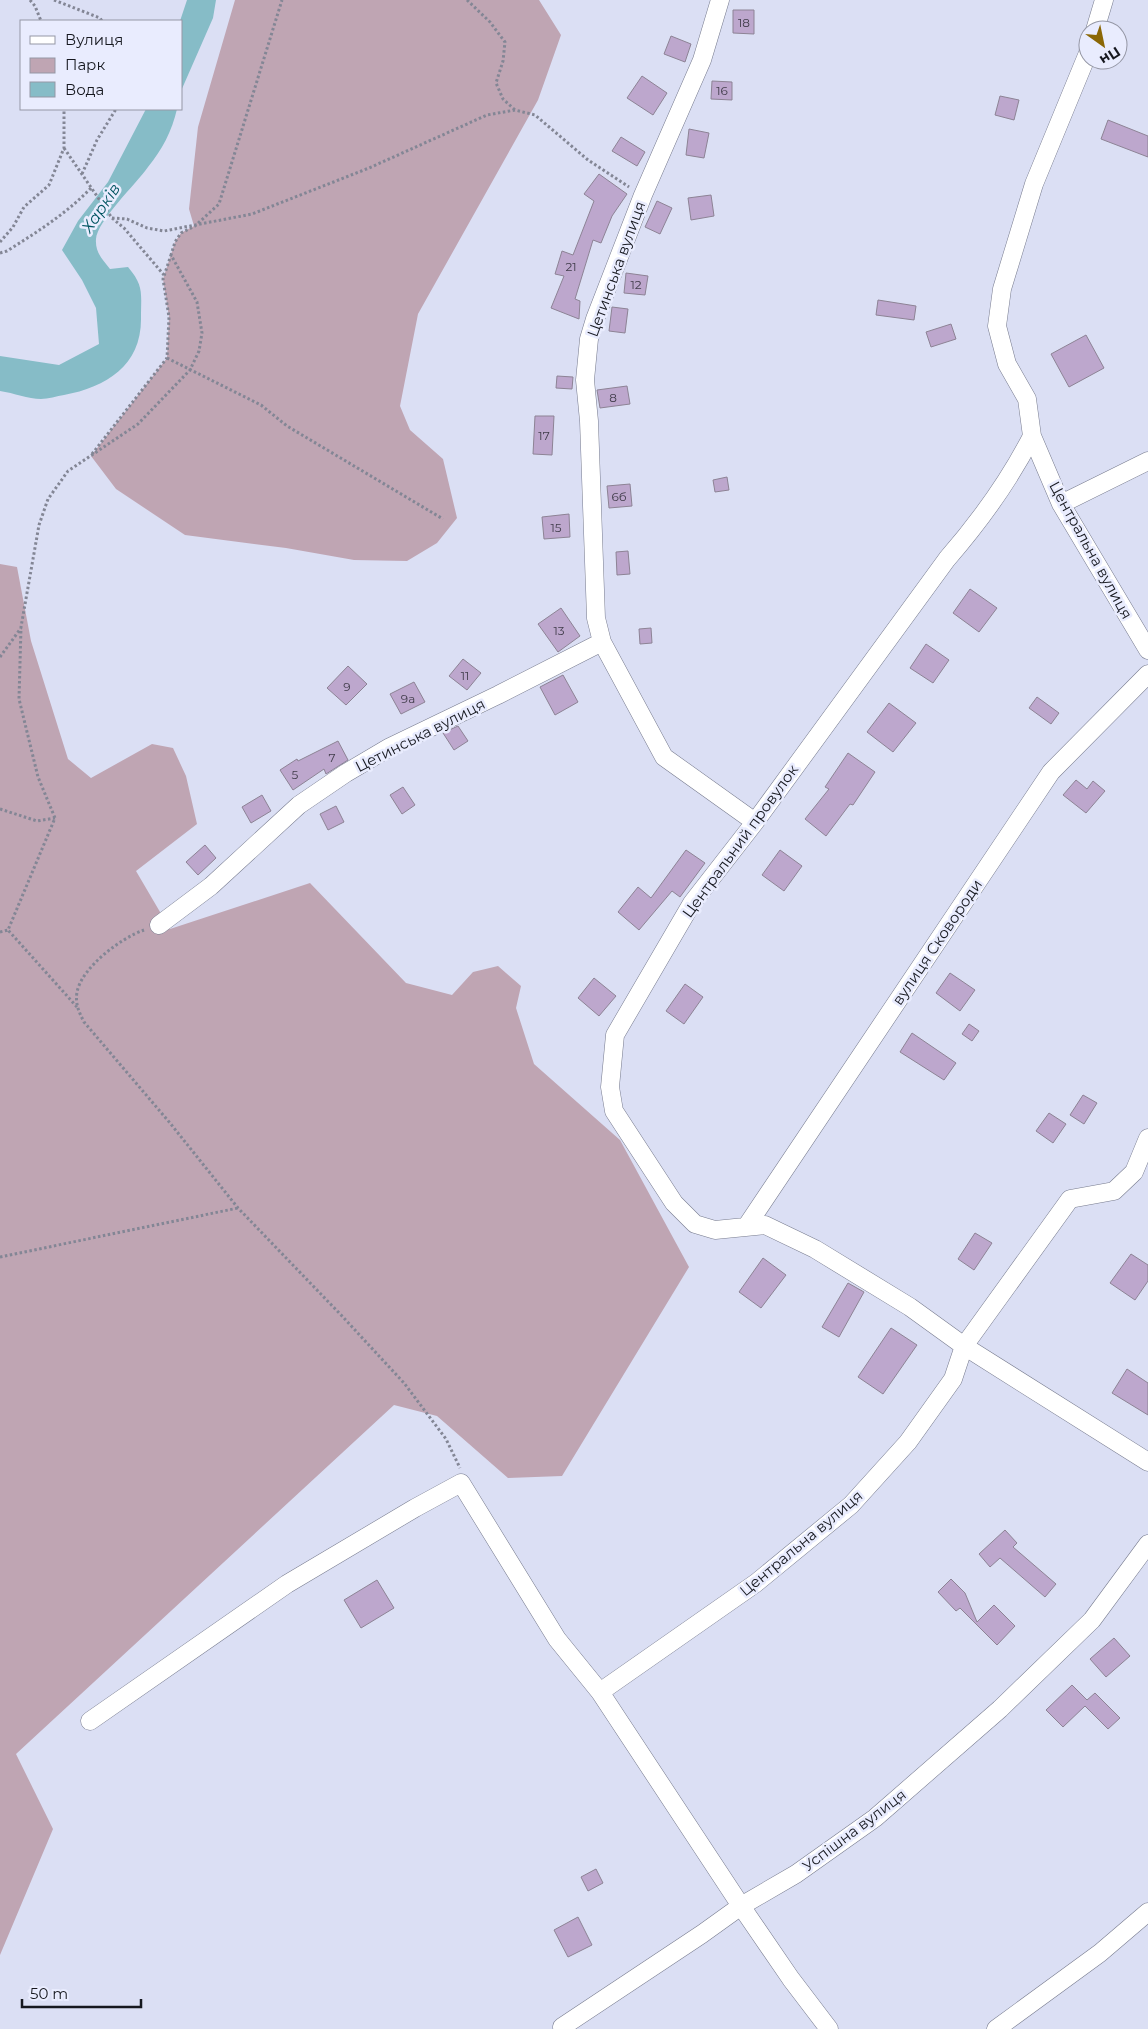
<svg xmlns="http://www.w3.org/2000/svg" width="1148" height="2029" viewBox="0 0 1148 2029" font-family="Montserrat,sans-serif">
<style>
.green{fill:#bfa5b3}
.water{fill:#86bcc7}
.building{fill:#bda7cd;stroke:#8d8395}
.lines{fill:none;stroke-linecap:round;stroke-linejoin:round}
.minor-casing{stroke:#777b8e;stroke-width:19}
.path{stroke:#838695;stroke-width:3;stroke-dasharray:2.5 2.5;stroke-linecap:butt}
.minor{stroke:#fff;stroke-width:18}
.labels{text-anchor:middle;dominant-baseline:central;stroke-width:5;stroke-linejoin:round;paint-order:stroke}
.number-label{font-size:12px;fill:#403c4a}
.street-label{font-size:15px;fill:#16181f;stroke:#e9ecfe}
.water-label{font-size:16px;font-style:italic;fill:#005460;stroke:#e9ecfe}
</style>
<rect width="100%" height="100%" fill="#dbdff4"/>
<path class="green" d="M235,0H539L561,35L538,100L418,314L400,406L410,430L443,459L457,518L437,543L407,561L354,560L286,548L185,535L116,489L91,456L167,358L169,317L163,279L175,242L181,233L194,226L189,209L198,127Z
M0,564L17,567L31,641L68,759L91,778L152,744L173,748L186,776L197,824L136,871L170,929L310,883L406,983L452,995L473,972L498,966L521,986L516,1008L534,1064L620,1140L689,1267L562,1476L508,1478L437,1416L394,1405L16,1754L53,1829L0,1955Z"/>
<path class="water" d="M187,0H216L213,18L181,91L180,21Z
M146,109H177C172,131 162,150 148,167C137,183 97,221 96,239C95,252 102,259 110,269L128,267C144,286 141,293 141,317C142,365 107,387 64,395C57,396 48,399 41,399C28,399 14,393 0,391V356L59,365L99,344L96,308L82,280L62,250L78,221L108,182Z"/>
<path class="building" d="M733,10H754V34L733,33Z
M671,36L691,44L685,62L664,54Z
M642,76L667,93L653,115L627,98Z
M712,81L732,82V100L711,99Z
M1000,96L1019,100L1014,120L995,115Z
M1108,120L1148,136V157L1101,139Z
M689,129L709,133L704,158L686,155Z
M621,137L645,152L637,166L612,151Z
M599,174L627,194L612,216L601,243L593,240L575,299L580,301L579,319L551,308L564,276L555,274L562,251L573,255L594,201L584,194Z
M711,195L714,216L691,220L688,198Z
M657,201L672,208L660,234L645,227Z
M626,273L648,276L645,295L624,293Z
M878,300L916,306L914,320L876,315Z
M612,307L628,309L625,333L609,331Z
M951,324L956,339L931,347L926,332Z
M1086,335L1104,368L1069,387L1051,354Z
M557,376L573,377L572,389L556,388Z
M627,386L630,404L600,408L597,390Z
M535,416H554L552,455L533,454Z
M727,477L729,490L715,492L713,480Z
M630,484L632,506L609,508L607,486Z
M569,514L570,537L544,539L542,517Z
M628,551L630,574L617,575L616,552Z
M970,589L997,608L979,632L953,613Z
M561,608L580,636L558,652L538,624Z
M651,628L652,643L640,644L639,629Z
M926,644L949,660L933,683L910,668Z
M463,659L481,673L467,690L449,676Z
M348,666L367,684L346,705L327,688Z
M563,675L578,702L555,715L540,687Z
M414,682L425,702L401,714L390,694Z
M1037,697L1059,713L1051,724L1029,708Z
M889,703L916,723L893,752L867,732Z
M458,726L468,741L454,750L443,733Z
M338,741L348,760L326,774L324,769L293,790L280,770L297,759L298,761Z
M848,753L875,772L853,805L850,804L826,836L805,819L829,789L825,787Z
M1076,780L1087,789L1093,781L1105,791L1086,813L1063,795Z
M403,787L415,805L402,814L390,795Z
M262,795L271,811L251,823L242,807Z
M336,806L344,822L328,830L320,814Z
M205,845L216,858L198,875L186,862Z
M686,850L705,863L680,897L672,891L639,930L618,912L638,887L651,898Z
M780,850L802,866L784,891L762,875Z
M950,973L975,990L960,1011L936,993Z
M594,978L616,996L599,1016L578,998Z
M685,984L703,997L684,1024L666,1011Z
M969,1024L979,1031L972,1041L962,1034Z
M912,1033L956,1063L944,1080L900,1052Z
M1083,1095L1097,1103L1084,1124L1070,1115Z
M1049,1113L1066,1124L1053,1143L1036,1131Z
M975,1233L992,1243L974,1270L958,1259Z
M1131,1254L1148,1265V1281L1135,1300L1110,1283Z
M763,1258L786,1275L761,1308L739,1292Z
M848,1283L864,1292L839,1337L822,1327Z
M891,1328L917,1345L883,1394L858,1377Z
M1127,1369L1148,1383V1415L1112,1393Z
M1005,1530L1017,1543L1013,1547L1056,1584L1045,1597L1000,1558L990,1567L979,1554Z
M951,1579L965,1593L977,1622L994,1605L1015,1626L997,1645L960,1608L956,1611L938,1592Z
M377,1580L394,1608L361,1628L344,1600Z
M1114,1638L1130,1656L1106,1677L1090,1659Z
M1072,1685L1087,1700L1095,1693L1120,1718L1108,1729L1085,1706L1063,1727L1046,1710Z
M596,1869L603,1883L588,1891L581,1877Z
M578,1917L592,1945L568,1957L554,1930Z"/>
<g class="lines">
<g class="minor-casing">
<path id="minor" d="M720,0L702,60L643,195L595,319L589,339L585,380L589,421L596,618L602,642L664,757L755,822
M1095,30L1104,0
M1088,53L1034,184L1002,289L997,326L1007,364L1027,399L1032,436L1061,504L1148,650
M1032,436C1009,481 980,521 947,559L755,822L692,903L615,1035L610,1087L614,1111L674,1203L695,1224L715,1230L765,1225L815,1249L910,1307L964,1346L1148,1462
M1061,504L1148,461
M159,925L211,886L299,805L346,773L390,747L498,695L602,642
M746,1227L1051,772L1148,674
M600,1692L756,1583L851,1505L908,1442L953,1379L964,1346L1070,1199L1114,1191L1134,1172L1148,1138
M90,1721L287,1584L415,1508L461,1483L557,1639L600,1692L741,1906L791,1979L829,2029
M562,2027L702,1934L741,1906L796,1874L875,1818L1000,1709L1092,1620L1148,1544
M996,2029L1100,1953L1148,1912"/>
</g>
<path class="path" d="M30,0L35,6L41,21
M54,0L100,18L102,21
M467,0L490,22L505,42L503,61L496,83L503,99L515,110
M64,148L112,218L124,228L164,275
M82,174L97,140L116,109
M112,218L127,219L147,228L164,231L252,214L369,168L487,115L515,110L535,115L588,160L629,187
M0,242L13,227L24,207L49,185L64,148V109
M0,253L7,251C37,232 66,214 91,188
M167,358L261,405L287,426L443,519
M92,454L167,358L169,317L163,279L171,255
M0,657L21,628
M0,809L37,821L55,818
M144,930C121,938 82,967 77,992C75,1004 79,1012 84,1022L170,1123L238,1208L342,1316L404,1383L446,1439L460,1468
M0,932L8,930
M77,1007L8,930L55,818L38,777L19,699L21,627L39,525L48,499L68,471L138,424L190,370L199,351L202,333L197,302L171,255L175,242L181,233L195,226L219,204L282,0
M0,1257L238,1208"/>
<use href="#minor" class="minor"/>
</g>
<g class="labels">
<g class="number-label">
<text x="744" y="22">18</text>
<text x="722" y="90">16</text>
<text x="571" y="266">21</text>
<text x="636" y="284">12</text>
<text x="613" y="397">8</text>
<text x="544" y="435">17</text>
<text x="619" y="496">6б</text>
<text x="556" y="527">15</text>
<text x="559" y="630">13</text>
<text x="465" y="675">11</text>
<text x="347" y="686">9</text>
<text x="408" y="698">9а</text>
<text x="332" y="757">7</text>
<text x="295" y="774">5</text>
</g>
<g class="street-label">
<text transform="translate(616 269) rotate(-70)">Цетинська вулиця</text>
<text transform="translate(1091 550) rotate(61)">Центральна вулиця</text>
<text transform="translate(420 735) rotate(-27)">Цетинська вулиця</text>
<text transform="translate(740 841) rotate(-54)">Центральний провулок</text>
<text transform="translate(937 942) rotate(-56)">вулиця Сковороди</text>
<text transform="translate(801 1543) rotate(-40)">Центральна вулиця</text>
<text transform="translate(854 1830) rotate(-37)">Успішна вулиця</text>
</g>
<g class="water-label">
<text transform="translate(101 208) rotate(-56)">Харків</text>
</g>
</g>
<rect x="20" y="20" width="162" height="90" fill="#e9ecfe" stroke="#9597a5"/>
<rect x="30" y="36" width="25" height="8" fill="#ffffff" stroke="#9597a5"/>
<text x="65" y="45" font-size="15" fill="#16181f">Вулиця</text>
<rect x="30" y="58" width="25" height="15" fill="#bfa5b3" stroke="#9597a5"/>
<text x="65" y="70" font-size="15" fill="#16181f">Парк</text>
<rect x="30" y="82" width="25" height="15" fill="#86bcc7" stroke="#9597a5"/>
<text x="65" y="95" font-size="15" fill="#16181f">Вода</text>
<g transform="translate(1103 45) rotate(147)"><circle r="24" fill="#e9ecfe" stroke="#9597a5"/>
<path d="M0-4L9 19L0 12L-9 19Z" fill="#8b6706"/>
<text y="-8" font-size="14" font-weight="bold" text-anchor="middle" fill="#16181f">Пн</text>
</g>
<path d="M22 1999v8h119v-8" fill="none" stroke="#16181f" stroke-width="2.5"/>
<text x="30" y="1999" font-size="15" fill="#16181f" stroke="#e9ecfe" stroke-width="4" paint-order="stroke">50 m</text>
</svg>
